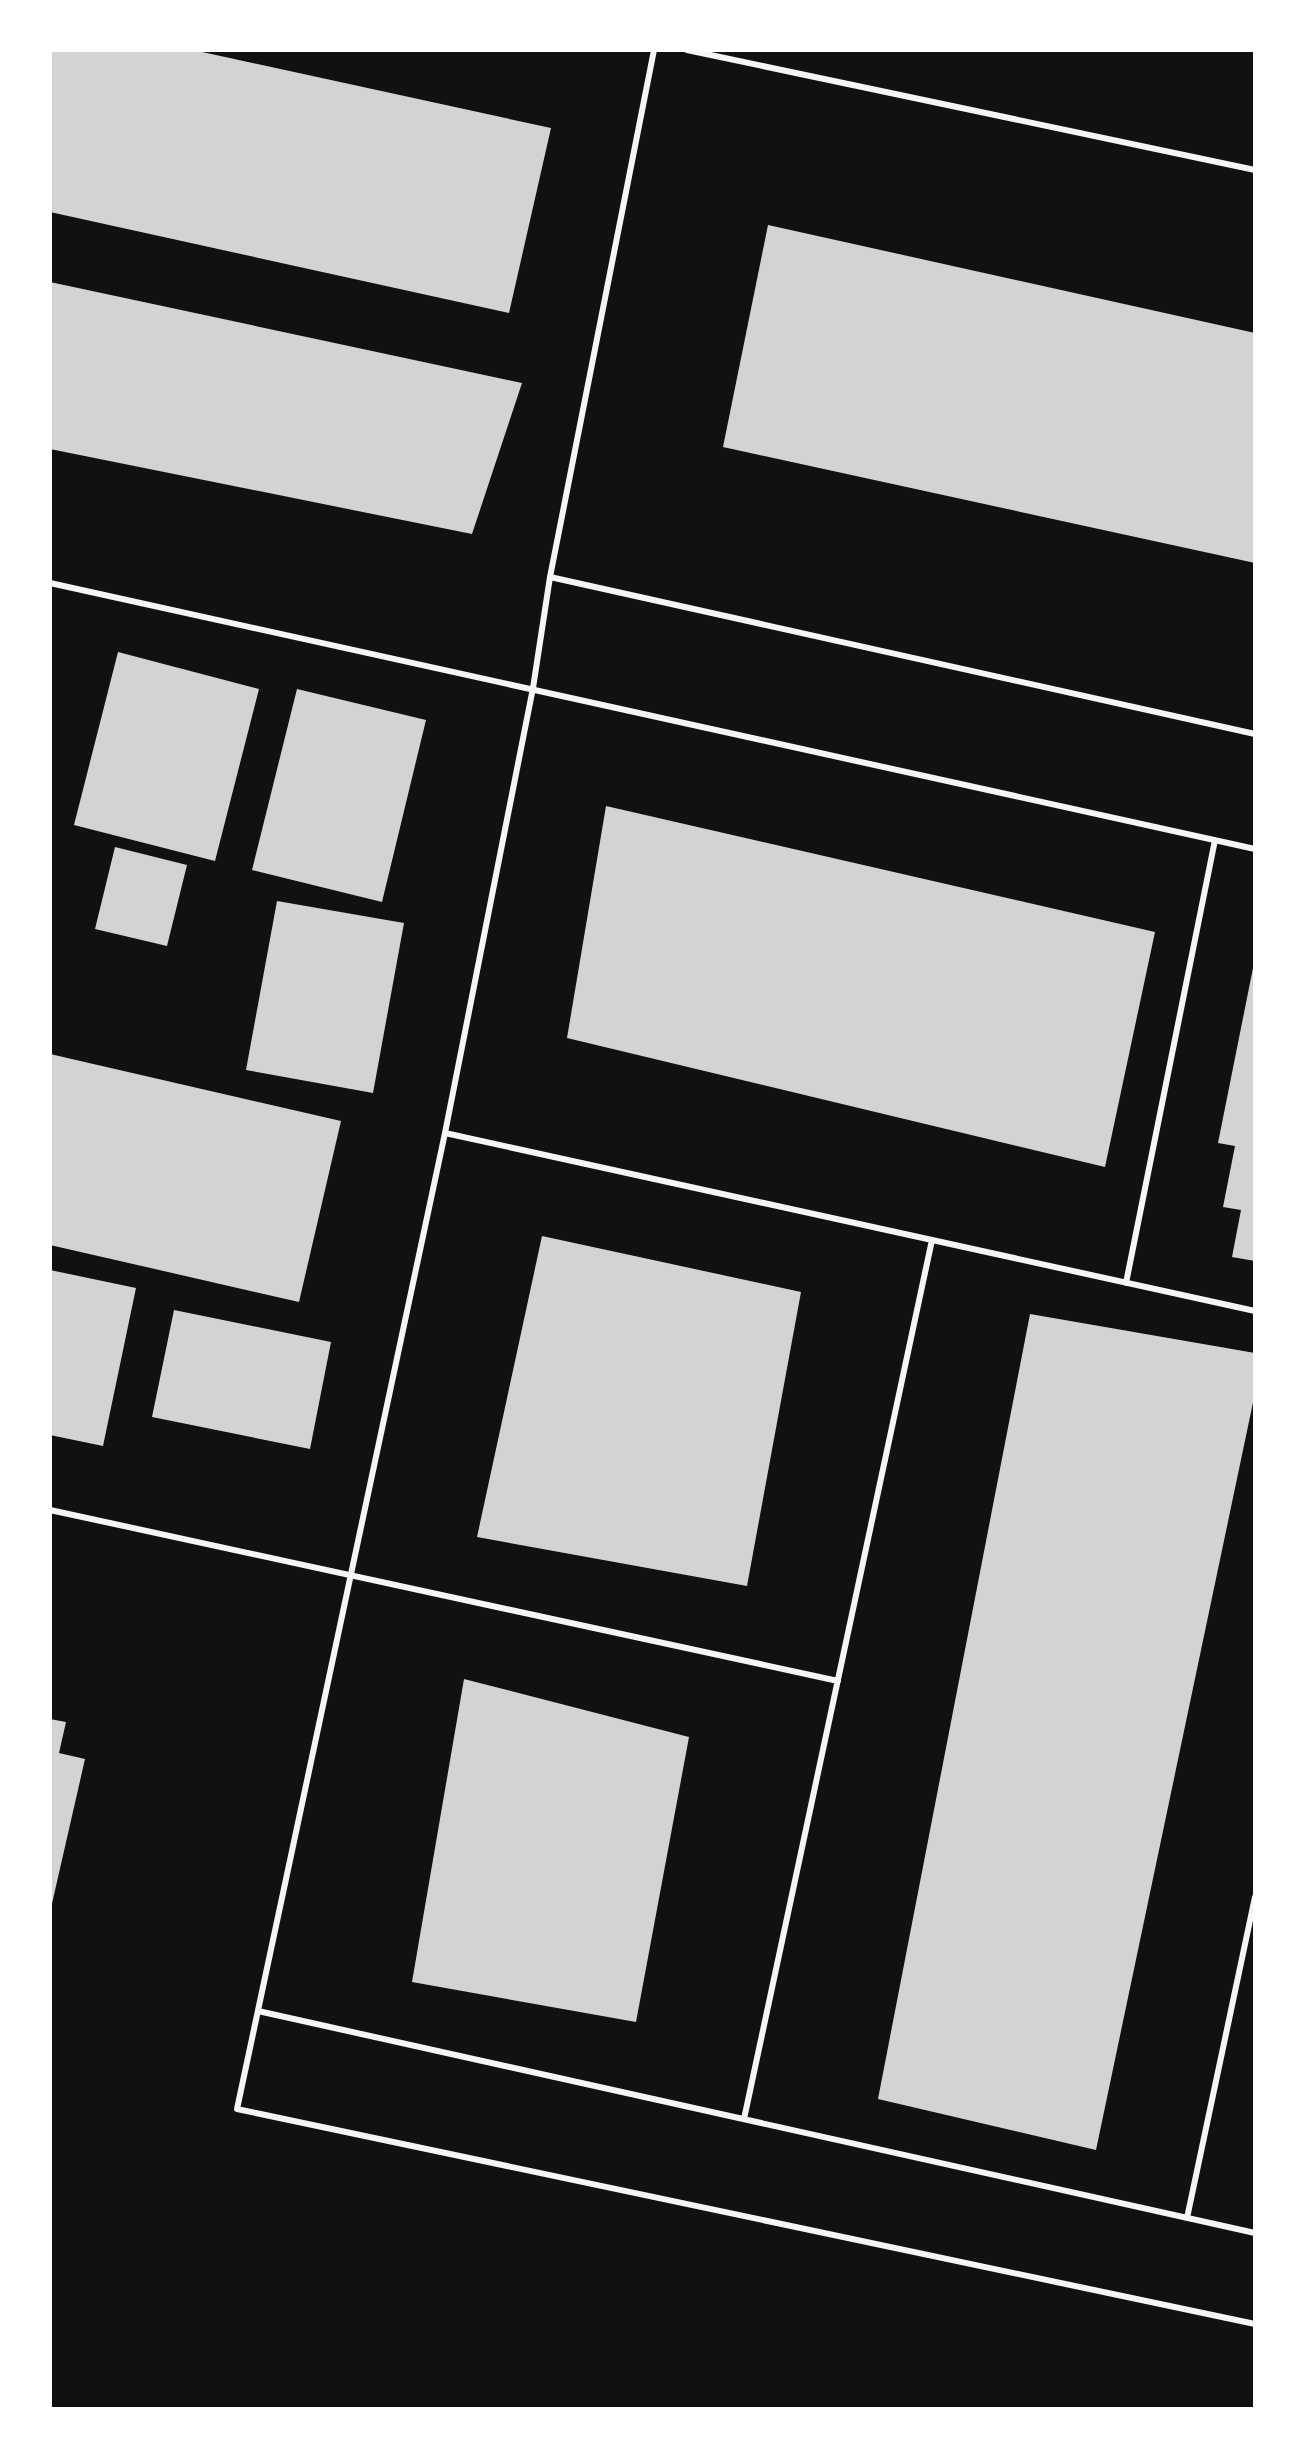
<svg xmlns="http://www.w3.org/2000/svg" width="1305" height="2459" viewBox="0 0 1305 2459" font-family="Barlow,sans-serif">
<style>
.building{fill:#d3d3d3}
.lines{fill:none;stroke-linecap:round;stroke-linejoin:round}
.service{stroke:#f5f5f5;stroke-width:6}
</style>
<rect width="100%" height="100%" fill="#111"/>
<path class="building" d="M50,50H193L551,128L509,313L50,212Z
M768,225L1255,333V563L723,447Z
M50,282L522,383L472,534L50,449Z
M118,652L259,689L215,861L74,825Z
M297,689L426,720L382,902L252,870Z
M606,806L1155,932L1105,1167L567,1038Z
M115,847L187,865L167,946L95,929Z
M277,901L404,923L373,1093L246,1070Z
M1254,963H1255V1261L1232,1257L1241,1210L1223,1207L1235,1146L1218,1143Z
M50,1054L341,1121L299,1302L50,1245Z
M542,1236L801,1292L747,1586L477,1537Z
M50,1270L136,1288L103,1446L50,1435Z
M174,1310L331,1342L310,1449L152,1417Z
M1030,1314L1255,1353V1393L1096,2150L878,2099Z
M464,1679L689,1737L636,2022L412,1982Z
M50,1719L66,1722L59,1753L85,1759L51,1908Z"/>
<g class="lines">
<path class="service" d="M654,50L550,577L533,688L445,1133L237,2109L1255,2324
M687,50L1255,170
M550,577L1255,734
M50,583L1255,849
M445,1133L1255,1311
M1126,1283L1215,840
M50,1510L838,1681
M258,2011L1255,2233
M744,2119L932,1240
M1187,2218L1255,1897"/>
</g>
<rect width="1305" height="2459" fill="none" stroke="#ffffff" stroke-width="104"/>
</svg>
